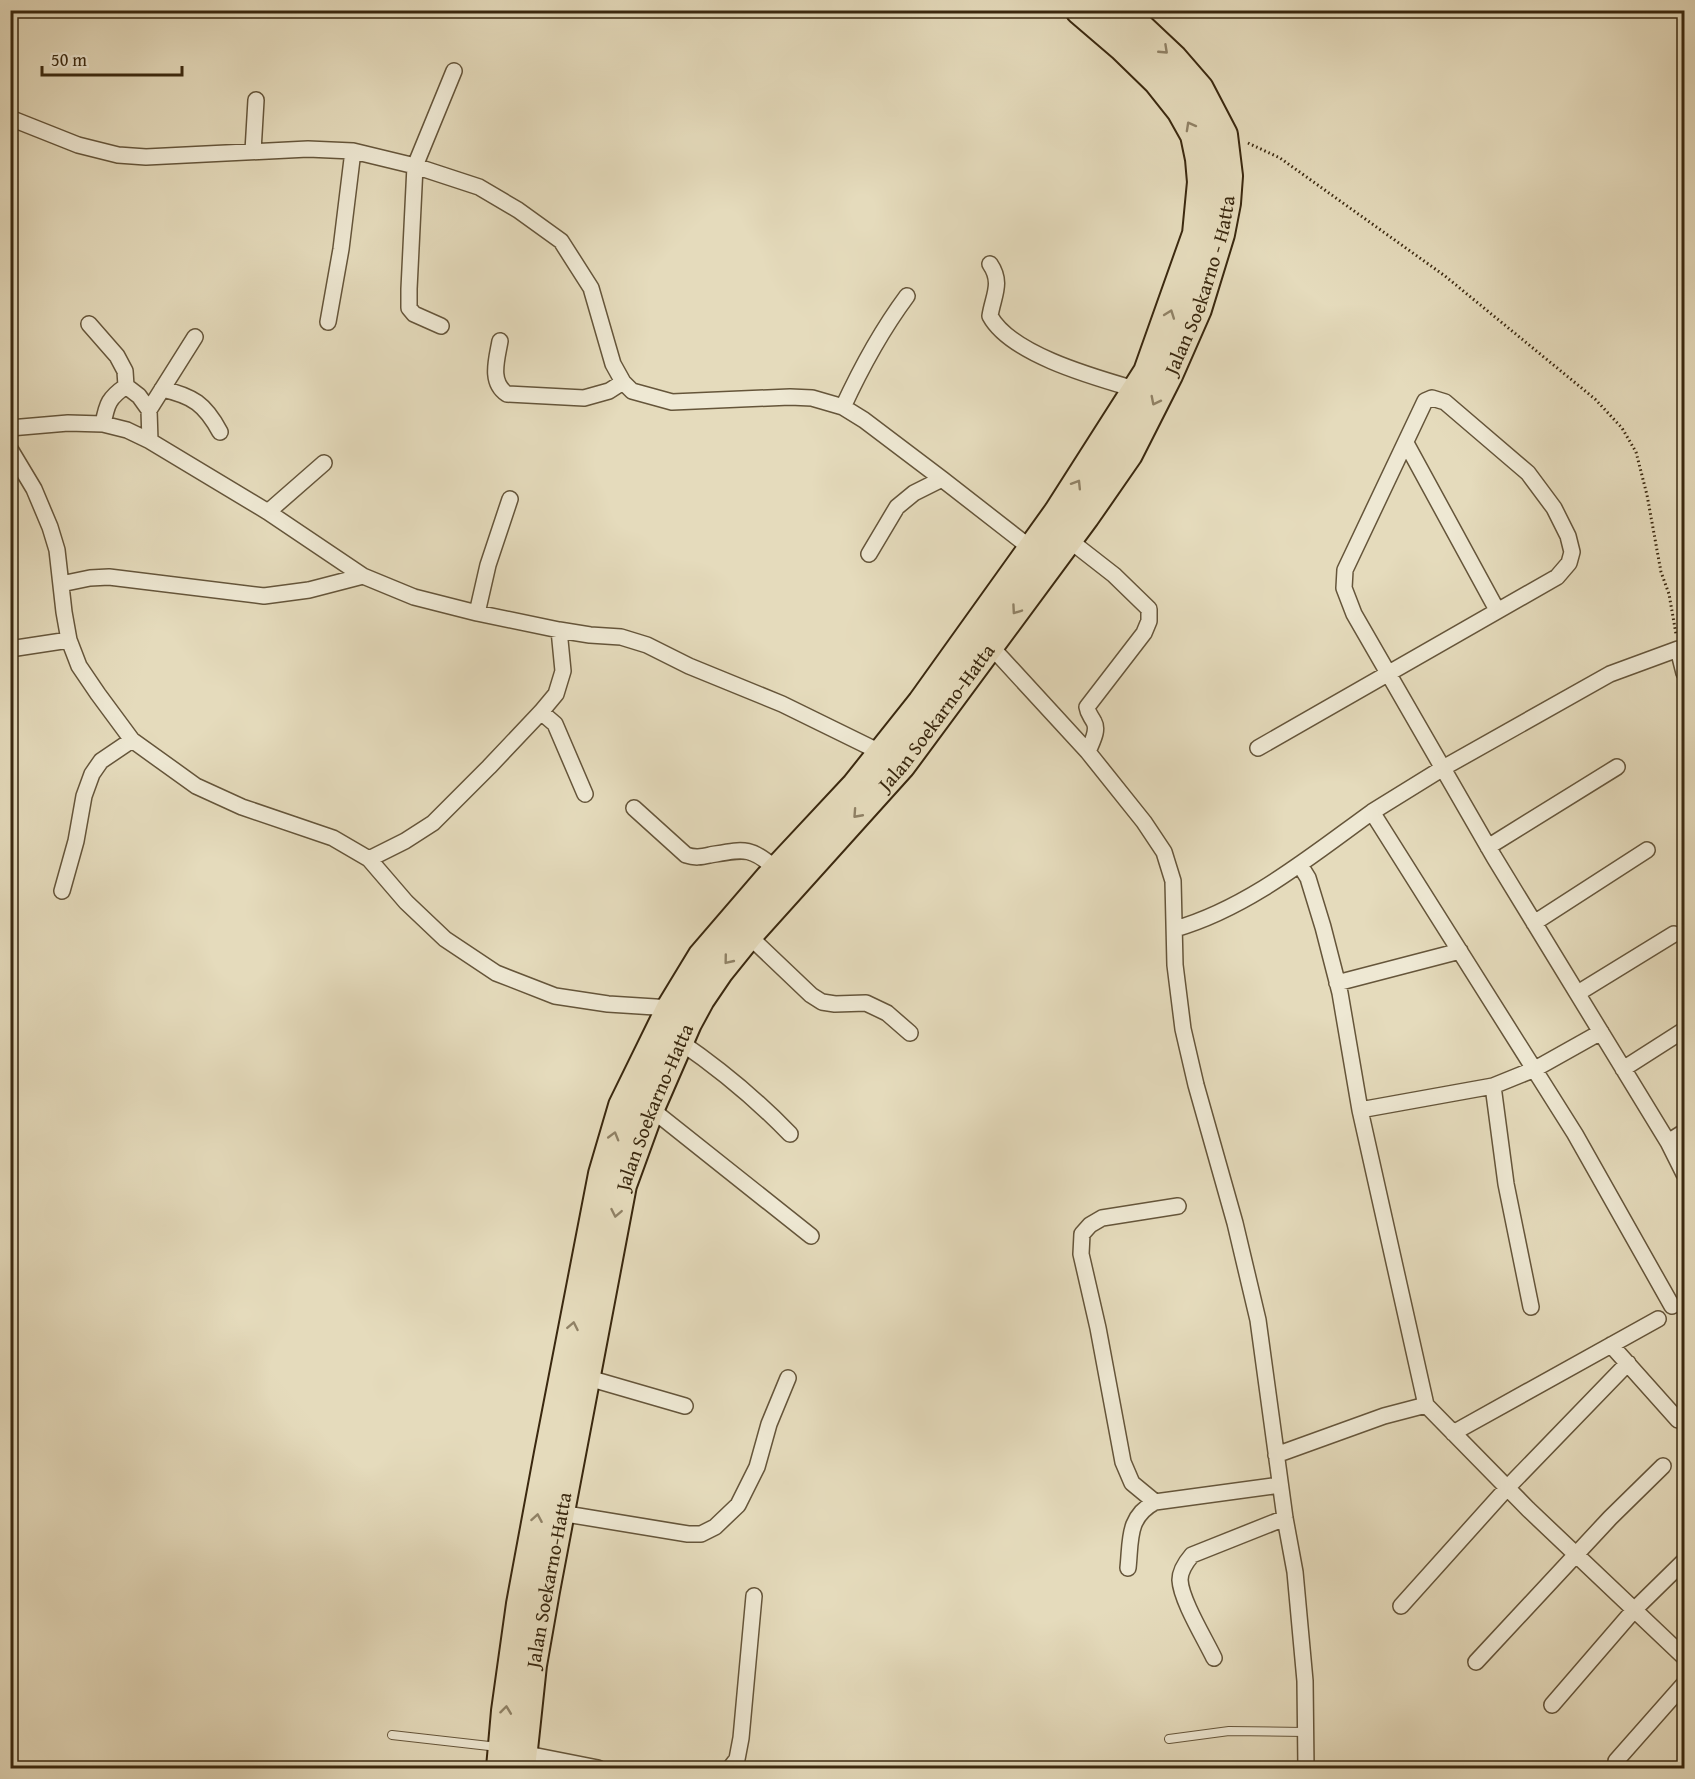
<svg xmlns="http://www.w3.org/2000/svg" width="1695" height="1779" viewBox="0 0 1695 1779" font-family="'Gentium Book Plus',serif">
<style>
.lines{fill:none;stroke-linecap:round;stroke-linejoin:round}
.lane-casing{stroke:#65553a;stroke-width:10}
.street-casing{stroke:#65553a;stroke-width:18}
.highway-casing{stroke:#3a280f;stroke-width:32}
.path{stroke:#3a280f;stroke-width:3;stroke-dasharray:1.5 3;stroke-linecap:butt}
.lane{stroke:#eee8d3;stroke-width:8}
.street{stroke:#eee8d3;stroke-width:15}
.highway{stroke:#e5dbbc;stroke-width:28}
.oneway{stroke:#908266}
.labels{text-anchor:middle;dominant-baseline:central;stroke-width:4.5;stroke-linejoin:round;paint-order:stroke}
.street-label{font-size:20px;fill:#3a280f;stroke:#eee8d3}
</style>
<rect width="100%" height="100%" fill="#e5dbbc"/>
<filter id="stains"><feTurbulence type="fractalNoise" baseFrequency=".00333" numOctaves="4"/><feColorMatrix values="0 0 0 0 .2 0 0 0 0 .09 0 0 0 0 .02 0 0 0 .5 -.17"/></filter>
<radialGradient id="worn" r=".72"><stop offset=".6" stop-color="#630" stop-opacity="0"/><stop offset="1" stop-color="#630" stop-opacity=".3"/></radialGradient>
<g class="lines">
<g class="lane-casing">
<path id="lane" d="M876,11L900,10
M392,1735L498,1747
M1169,1739L1229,1731L1305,1732"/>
</g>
<g class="street-casing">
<path id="street" d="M10,118L78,145L118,155L146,157L308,149L353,151L415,166L479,187L518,210L561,241L591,288L613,364L623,382L632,391L672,402L790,397L812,398L843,407L864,420L942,479L1037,553
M253,151L256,100
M990,264C1003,283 993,296 990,316C1011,355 1097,378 1138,390
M328,322L341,249L353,151
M89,324L117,356L125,371L126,386L139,396L149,410
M441,326L414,314L409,308V289L415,166L454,71
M500,341C497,359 489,382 507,394L584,398L609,391L623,382
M162,389C193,396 205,404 220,432
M843,407C861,368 881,331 907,296
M103,424C107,403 109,398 126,386
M10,428L68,423L103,424L127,430L150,441L268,512L363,576L414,597L477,613L559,630L590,635L621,637L647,645L689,666L782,704L882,753
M150,441L149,410L195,337
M1406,443L1497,610
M10,449L34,489L50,527L57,550L64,612L69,640L79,666L98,694L132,740L196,786L242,807L333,838L369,859L406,902L445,939L496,973L555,996L608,1004L671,1008
M268,512L324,463
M1064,536L1114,575L1149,609V621L1144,633L1087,707C1088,714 1091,716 1094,722C1099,731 1091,743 1088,752
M869,554L897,507L914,493L942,479
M61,584L90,578L109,577L264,596L309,590L363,576
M477,613L488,565L510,499
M986,641L1088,752L1144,822L1164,852L1173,881L1175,965L1183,1029L1196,1085L1235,1223L1258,1320L1285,1518L1295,1572L1305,1681L1306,1768
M10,649L69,640
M541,712L555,724L585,794
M1258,748L1557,577L1569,563L1572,552L1568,536L1554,508L1528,473L1445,402L1432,398L1425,401L1345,570L1344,588L1354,614L1494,857L1668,1142L1684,1174
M634,808L686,855C695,858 701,857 710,855C744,849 751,846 777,870
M1372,812L1443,768L1610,674L1678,649L1684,673
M1488,847L1617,767
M369,859L405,841L433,823L489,767L541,712L556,694L563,671L559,630
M62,891L76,841L84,796L92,774L101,761L132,740
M1534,923L1647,850
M1175,929C1248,908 1311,856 1372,812L1575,1134L1672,1306
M748,935L811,995L822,1002L835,1004L866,1003L887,1013L910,1033
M1337,983L1460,951
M1578,993L1674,934
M679,1041C720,1069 756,1099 790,1134
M1623,1069L1684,1030
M1493,1086L1506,1184L1531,1307
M650,1108L811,1236
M1360,1110L1493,1086L1535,1069L1601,1032
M1668,1142L1684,1132
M1178,1206L1102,1218L1090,1225L1082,1234L1081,1254L1098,1328L1123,1462L1132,1483L1155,1502L1280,1485
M1611,1345L1678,1420
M585,1377L685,1406
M1426,1405L1528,1509L1684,1657
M1453,1433L1658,1319
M1276,1455L1384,1416L1426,1405L1360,1110L1340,993L1323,927L1308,878L1300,865
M560,1513L688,1534H701L715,1527L738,1505L757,1467L769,1424L788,1378
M1128,1568C1131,1540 1127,1517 1155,1502
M1401,1606L1507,1488L1628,1363
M1214,1658C1205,1639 1181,1600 1180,1580C1180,1570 1186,1562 1192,1555L1285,1518
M1476,1662L1610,1518L1663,1466
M1552,1705L1634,1610L1684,1561
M522,1753L598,1768
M1616,1761L1684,1684
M730,1768L737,1759L741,1738L754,1596"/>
</g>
<g class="highway-casing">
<g id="highway">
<path d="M501,1768L506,1711L521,1604L549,1453L603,1174L623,1106L671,1008L702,957L770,878L856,786L922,703L1058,513L1148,372L1197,234L1202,182L1200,159L1195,135L1181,110L1158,81L1122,46L1080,10"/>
<path id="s1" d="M521,1768L532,1665L545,1591L622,1185L650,1108L687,1023L700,999L719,971L748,935L901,765L1085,516L1128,454L1168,375L1197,309L1220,234L1226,203L1228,176L1223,135L1199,89L1173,59L1121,10"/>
</g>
</g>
<path class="path" d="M1248,143L1280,158L1445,276L1595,399L1622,428L1636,452L1647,495L1661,572L1669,594L1676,634"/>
<use href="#lane" class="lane"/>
<use href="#street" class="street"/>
<use href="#highway" class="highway"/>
</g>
<defs><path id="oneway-chevron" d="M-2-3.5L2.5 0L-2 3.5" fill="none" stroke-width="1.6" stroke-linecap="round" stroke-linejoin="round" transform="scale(1.5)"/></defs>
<g class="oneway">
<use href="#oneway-chevron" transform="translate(1164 50) rotate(43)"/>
<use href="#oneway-chevron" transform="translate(1190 126) rotate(-119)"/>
<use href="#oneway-chevron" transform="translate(1170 314) rotate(-70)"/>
<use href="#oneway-chevron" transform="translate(1155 401) rotate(117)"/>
<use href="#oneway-chevron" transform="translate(1077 484) rotate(-58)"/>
<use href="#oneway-chevron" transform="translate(1016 610) rotate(125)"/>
<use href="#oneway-chevron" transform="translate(857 814) rotate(132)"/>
<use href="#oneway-chevron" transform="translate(728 960) rotate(129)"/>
<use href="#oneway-chevron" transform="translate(614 1136) rotate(-74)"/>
<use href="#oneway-chevron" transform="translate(616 1213) rotate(101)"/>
<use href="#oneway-chevron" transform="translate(573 1326) rotate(-79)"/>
<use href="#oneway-chevron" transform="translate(537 1518) rotate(-80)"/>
<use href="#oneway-chevron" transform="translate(506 1710) rotate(-83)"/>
</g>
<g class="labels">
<g class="street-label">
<text stroke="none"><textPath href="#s1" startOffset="1672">Jalan Soekarno - Hatta</textPath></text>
<text stroke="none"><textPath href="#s1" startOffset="1162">Jalan Soekarno-Hatta</textPath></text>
<text stroke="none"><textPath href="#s1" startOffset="676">Jalan Soekarno-Hatta</textPath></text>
<text stroke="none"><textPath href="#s1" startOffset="190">Jalan Soekarno-Hatta</textPath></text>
</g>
</g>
<rect width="1695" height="1779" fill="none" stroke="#e5dbbc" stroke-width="36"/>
<rect x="12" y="12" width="1671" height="1755" fill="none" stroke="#3a280f" stroke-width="3"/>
<rect x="18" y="18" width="1659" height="1743" fill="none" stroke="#3a280f" stroke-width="1.5"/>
<path d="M42 66v9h140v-9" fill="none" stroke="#3a280f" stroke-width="3"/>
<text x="51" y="66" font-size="18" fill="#3a280f" stroke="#eee8d3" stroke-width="4.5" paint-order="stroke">50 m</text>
<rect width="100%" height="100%" filter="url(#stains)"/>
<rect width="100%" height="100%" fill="url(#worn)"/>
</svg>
